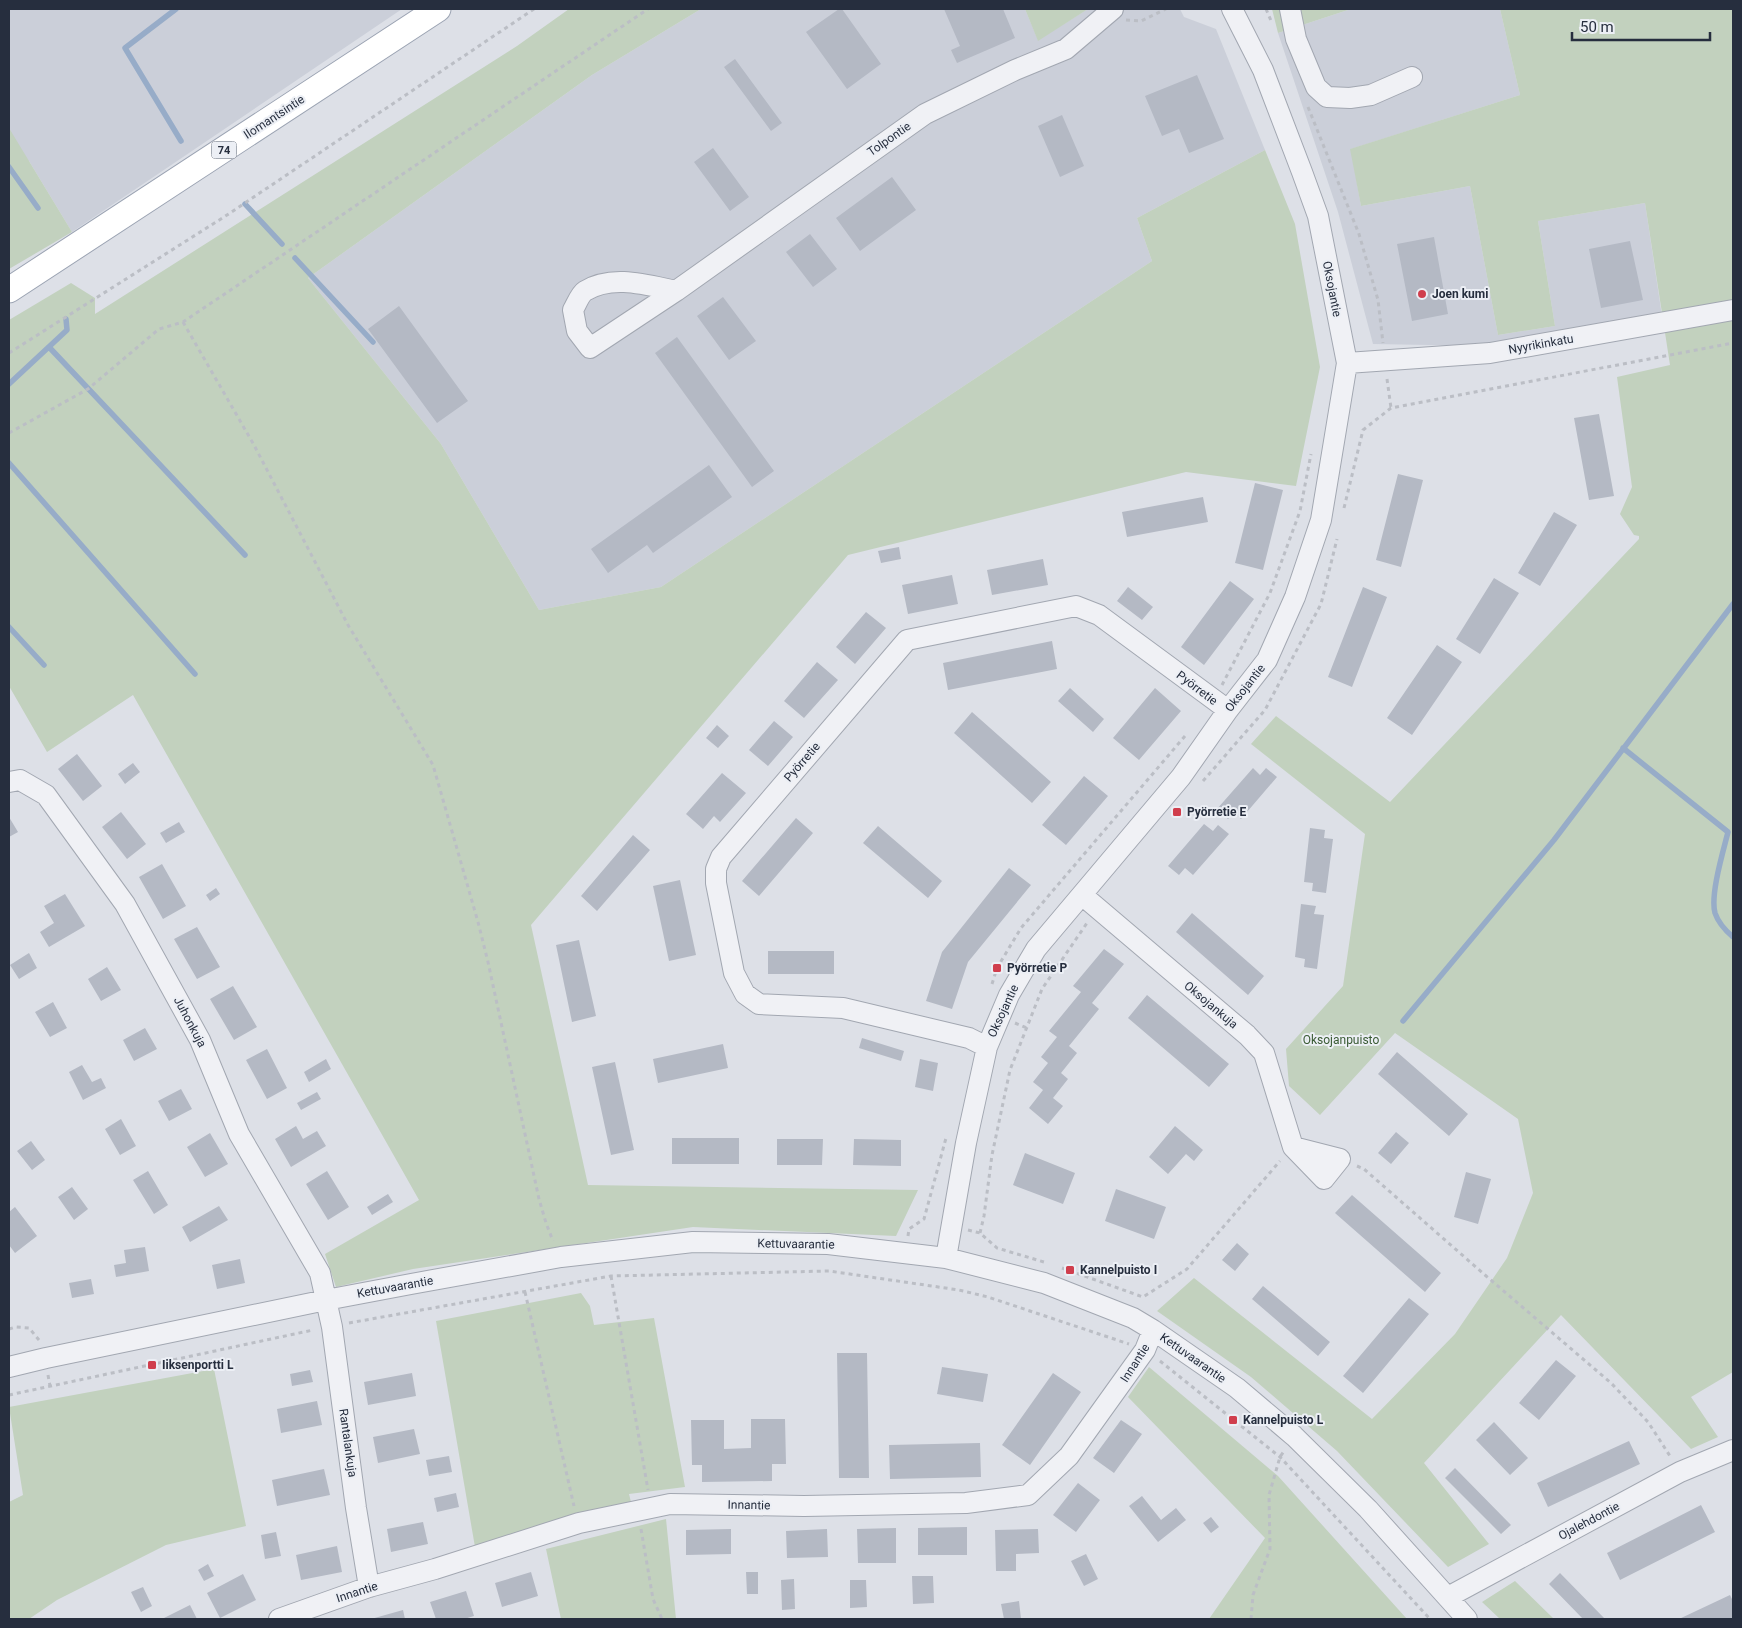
<svg xmlns="http://www.w3.org/2000/svg" width="1742" height="1628" viewBox="0 0 1742 1628" font-family="Roboto,sans-serif">
<style>
.built{fill:#cbcfd9}
.green{fill:#c2d1be}
.lines{fill:none;stroke-linecap:round;stroke-linejoin:round}
.stream{stroke:#97acc8;stroke-width:5.5}
.building{fill:#b4b9c4}
.minor-casing{stroke:#a2a7b1;stroke-width:22}
.major-casing{stroke:#9ca4b3;stroke-width:27}
.path{stroke:#bbbec5;stroke-width:3;stroke-dasharray:4 4;stroke-linecap:butt}
.minor{stroke:#f0f1f5;stroke-width:20}
.major{stroke:#fff;stroke-width:25}
.poi-dot{fill:#d03e4d;stroke:#eceff5;stroke-width:2}
.labels{text-anchor:middle;dominant-baseline:central;stroke-width:4;stroke-linejoin:round;paint-order:stroke}
.shield{fill:#eceff5;stroke:#616875;stroke-width:1}
.shield-label{font-size:11px;font-weight:bold;fill:#262e3e}
.street-label{font-size:12px;fill:#262e3e;stroke:#eceff5}
.poi-label{font-size:12px;font-weight:bold;fill:#262e3e;stroke:#eceff5;text-anchor:start}
.park-label{font-size:12px;fill:#395a33;stroke:#eceff5}
</style>
<rect width="100%" height="100%" fill="#dde0e7"/>
<path class="built" d="M9,9H402L72,232L29,161L9,174Z
M701,9H1025L1038,40L1088,9H1180L1184,17L1216,29L1265,150L1137,218L1152,261L661,587L539,610L441,444L308,278L592,75Z
M1351,9H1500L1520,95L1351,149L1361,206L1470,186L1498,335L1555,326L1538,221L1645,203L1662,316L1486,346L1373,344L1338,212L1278,33Z"/>
<path class="green" d="M569,9H701L592,75L308,278L441,444L539,610L661,587L1152,261L1137,218L1265,150L1295,224L1320,367L1296,486L1186,472L848,555L531,925L588,1185L918,1190L896,1236L693,1227L413,1269L336,1287L325,1254L419,1200L133,695L47,752L9,686V320L71,283L95,298V314L517,46Z
M1025,9H1088L1038,41Z
M1272,9H1351L1278,33Z
M1500,9H1733V1372L1691,1397L1718,1437L1691,1449L1561,1315L1424,1463L1489,1544L1448,1567L1337,1451L1251,1377L1157,1311L1194,1278L1372,1419L1455,1334L1507,1258L1533,1193L1518,1119L1395,1033L1320,1115L1289,1086L1286,1049L1343,986L1365,834L1251,744L1276,716L1390,802L1639,539V536L1634,535L1620,514L1632,487L1617,377L1670,365L1645,203L1538,221L1555,326L1498,335L1470,186L1361,206L1350,149L1520,95Z
M9,128L72,232L9,269Z
M581,1293L590,1306L594,1325L654,1318L685,1487L629,1494L632,1506L475,1547L436,1321Z
M1149,1367L1278,1476L1407,1619H1209L1265,1538L1128,1397Z
M214,1369L246,1526L166,1545L57,1600L29,1619H9V1502L23,1495L9,1407Z
M666,1519L676,1619H561L546,1549Z
M1515,1581L1554,1619H1500L1482,1602Z"/>
<g class="lines">
<path class="stream" d="M176,9L125,48L181,141
M9,167L38,208
M245,204L282,244
M295,258L373,342
M49,347L245,555
M9,384L67,330L66,319
M9,463L195,674
M9,627L44,665
M1623,748L1728,832C1723,852 1710,895 1715,913C1718,922 1726,931 1733,937
M1403,1021L1554,840L1733,604"/>
</g>
<path class="building" d="M839,9H842L881,64L847,89L806,32Z
M944,9H1003L1015,38L957,63L951,50L960,46Z
M735,59L782,123L771,131L724,67Z
M1197,75L1224,139L1189,153L1179,129L1162,136L1145,96Z
M1062,115L1084,166L1060,177L1038,126Z
M713,148L749,197L730,211L694,162Z
M892,177L916,210L860,251L836,218Z
M810,234L837,269L813,287L786,252Z
M1434,237L1448,314L1412,321L1397,244Z
M1630,241L1643,300L1601,308L1589,249Z
M723,297L756,341L729,360L697,316Z
M399,306L468,401L437,423L368,329Z
M677,337L774,471L752,487L655,353Z
M1599,414L1614,496L1589,500L1574,418Z
M709,465L732,497L653,553L647,545L608,573L591,549Z
M1398,474L1423,480L1401,567L1376,560Z
M1255,483L1283,490L1263,570L1235,563Z
M1203,497L1208,522L1127,537L1122,512Z
M1554,512L1577,525L1540,586L1518,573Z
M899,547L901,559L881,563L878,551Z
M1043,559L1048,585L992,595L987,570Z
M952,575L958,604L908,614L902,585Z
M1494,578L1519,593L1480,654L1456,639Z
M1230,581L1254,599L1204,665L1181,647Z
M1128,587L1153,607L1142,620L1117,601Z
M1363,587L1387,597L1352,687L1328,677Z
M866,612L886,628L855,664L836,647Z
M1052,641L1057,669L948,690L943,663Z
M1437,645L1462,662L1412,735L1387,718Z
M817,662L838,680L804,718L784,701Z
M1070,688L1104,719L1093,732L1058,701Z
M1155,688L1181,711L1139,760L1113,738Z
M972,712L1051,782L1032,803L954,733Z
M774,721L793,737L768,766L749,750Z
M717,725L729,736L718,748L706,738Z
M77,754L102,786L83,801L58,769Z
M133,763L140,772L125,784L118,774Z
M1253,768L1260,775L1266,768L1277,777L1241,819L1234,813L1228,819L1217,809Z
M722,773L746,793L720,822L714,816L703,829L686,814Z
M1084,776L1108,796L1066,845L1042,825Z
M121,812L146,844L127,859L102,827Z
M9,817L18,832L9,837Z
M796,818L813,833L759,896L742,881Z
M179,822L185,832L166,843L160,833Z
M1204,824L1213,831L1218,825L1229,834L1193,875L1185,868L1179,875L1168,866Z
M878,826L942,881L928,898L863,843Z
M1310,828L1325,830L1324,838L1333,839L1326,893L1312,891L1313,883L1304,882Z
M633,835L650,850L597,911L581,896Z
M162,864L186,906L163,919L139,877Z
M1009,868L1031,885L968,962L952,1009L926,1001L942,952Z
M680,880L696,955L669,961L653,886Z
M216,888L220,894L210,901L206,895Z
M65,894L85,926L49,947L40,932L54,923L44,906Z
M1301,904L1316,906L1314,914L1324,915L1317,969L1304,967L1305,959L1295,957Z
M1192,913L1264,976L1248,995L1176,932Z
M197,927L220,967L197,979L174,939Z
M579,940L596,1016L572,1022L556,945Z
M1104,949L1124,964L1092,1003L1099,1009L1069,1046L1077,1053L1061,1073L1068,1079L1053,1098L1063,1106L1048,1124L1029,1108L1043,1090L1033,1082L1048,1063L1041,1057L1057,1037L1049,1031L1081,992L1073,986Z
M768,951H834V974H768Z
M29,953L37,968L19,979L10,965Z
M107,967L121,990L101,1001L88,979Z
M233,986L257,1027L234,1040L210,999Z
M1147,995L1229,1064L1209,1087L1128,1018Z
M53,1002L67,1028L50,1037L35,1012Z
M145,1028L157,1049L134,1061L123,1040Z
M862,1038L904,1051L901,1061L859,1048Z
M723,1044L728,1068L658,1083L653,1059Z
M267,1049L287,1088L267,1099L246,1060Z
M1397,1052L1468,1114L1449,1136L1378,1074Z
M326,1059L331,1069L309,1082L304,1072Z
M920,1059L938,1063L933,1091L915,1087Z
M615,1062L634,1150L611,1155L592,1067Z
M82,1065L92,1082L101,1078L106,1088L83,1100L69,1072Z
M181,1089L192,1109L169,1121L158,1101Z
M317,1092L321,1099L301,1110L297,1103Z
M121,1119L136,1146L120,1155L105,1129Z
M296,1126L303,1139L317,1131L326,1146L291,1167L275,1139Z
M1175,1126L1203,1150L1194,1161L1186,1154L1168,1174L1149,1157Z
M1396,1132L1409,1143L1391,1164L1378,1153Z
M210,1133L228,1164L205,1177L187,1147Z
M672,1138H739V1164H672Z
M777,1139H823L822,1165H777Z
M854,1139L901,1140V1166L853,1165Z
M31,1141L45,1160L32,1170L17,1151Z
M1025,1153L1075,1173L1063,1204L1013,1185Z
M148,1171L168,1205L154,1214L133,1180Z
M327,1171L349,1207L328,1220L306,1184Z
M1466,1172L1491,1179L1478,1224L1454,1217Z
M72,1187L88,1209L74,1220L58,1197Z
M1116,1189L1166,1207L1154,1239L1105,1221Z
M388,1194L393,1202L372,1215L367,1207Z
M1352,1195L1441,1273L1425,1292L1335,1213Z
M219,1206L228,1220L190,1242L182,1227Z
M15,1207L37,1236L15,1253L9,1245V1212Z
M1237,1243L1249,1254L1235,1271L1222,1260Z
M145,1247L149,1271L116,1277L114,1265L126,1263L124,1250Z
M240,1259L245,1283L217,1289L212,1265Z
M91,1279L94,1294L72,1298L69,1283Z
M1263,1286L1330,1342L1318,1356L1252,1299Z
M1409,1298L1429,1314L1363,1393L1343,1376Z
M837,1353H867L869,1478H839Z
M1556,1360L1576,1376L1539,1420L1519,1403Z
M942,1367L988,1374L983,1402L937,1394Z
M310,1370L313,1382L292,1386L290,1374Z
M412,1373L416,1396L368,1405L364,1382Z
M1053,1373L1081,1392L1030,1465L1002,1445Z
M317,1401L322,1425L281,1433L277,1409Z
M751,1419H785L786,1464H772V1481L702,1482V1465H692L691,1420H724V1449L751,1448Z
M1121,1420L1142,1434L1114,1473L1093,1458Z
M1494,1422L1528,1458L1510,1475L1476,1440Z
M414,1429L420,1454L378,1463L373,1437Z
M1629,1441L1640,1464L1548,1507L1537,1483Z
M980,1443L981,1477L890,1479L889,1445Z
M449,1456L452,1472L429,1476L426,1460Z
M1455,1468L1511,1525L1501,1534L1445,1478Z
M324,1469L330,1495L277,1506L272,1480Z
M1078,1483L1100,1500L1076,1532L1053,1515Z
M456,1493L459,1507L437,1512L434,1498Z
M1142,1496L1161,1520L1176,1508L1186,1520L1158,1542L1129,1506Z
M1701,1505L1715,1532L1620,1580L1607,1553Z
M1211,1517L1219,1527L1211,1533L1203,1523Z
M423,1522L428,1544L391,1552L387,1529Z
M967,1527V1555H918V1528Z
M896,1528V1563H858L857,1529Z
M731,1529V1554L686,1555V1530Z
M827,1529L828,1557L787,1558L786,1531Z
M1038,1529L1039,1553L1016,1554V1571H996L995,1530Z
M276,1532L281,1556L265,1559L261,1535Z
M337,1546L342,1572L301,1580L296,1555Z
M1086,1554L1098,1579L1084,1586L1071,1561Z
M208,1564L214,1576L204,1581L198,1570Z
M531,1572L538,1596L502,1607L495,1583Z
M746,1572H758V1594H747Z
M1560,1573L1605,1619H1583L1549,1584Z
M243,1574L256,1600L220,1618L207,1593Z
M912,1576H933L934,1603L913,1604Z
M794,1579L795,1609L782,1610L781,1580Z
M850,1580H866L867,1607L850,1608Z
M143,1587L152,1606L141,1612L131,1592Z
M466,1591L474,1616L464,1619H436L430,1602Z
M1730,1595L1733,1601V1619H1679Z
M1019,1601L1021,1619H1004L1001,1604Z
M190,1605L197,1619H162Z
M403,1610L405,1619H371Z"/>
<g class="lines">
<g class="minor-casing">
<path id="minor" d="M1290,9L1296,39L1316,87L1327,97L1350,98L1371,95L1412,77
M676,291C647,285 612,274 585,291C580,294 576,305 573,310L577,331L590,348L676,291L925,114L1015,70L1066,49L1113,9
M1347,363L1490,353L1733,310
M9,782L20,780L46,795L125,904L200,1040L239,1134L320,1273L332,1327L356,1508L369,1587
M1082,895L1247,1035L1264,1053L1293,1147L1324,1179L1340,1159L1293,1147
M987,1047L969,1038L843,1008L759,1004L745,994L734,973L716,883V869L721,857L907,640L1076,606L1099,615L1228,710
M946,1258L966,1143L987,1047L1009,995L1036,949L1181,777L1228,710L1267,660L1295,597L1321,520L1347,363L1318,216L1302,172L1263,70L1232,9
M9,1367L46,1358L326,1300L411,1284L561,1257L693,1242L828,1244L946,1258L1044,1283L1133,1318L1153,1330L1237,1388L1294,1436L1368,1509L1467,1619
M1448,1597L1680,1472L1733,1450
M279,1619L369,1587L435,1569L579,1523L670,1504L804,1506L966,1503L1028,1495L1069,1456L1145,1350L1153,1330"/>
</g>
<g class="major-casing">
<path id="major" d="M9,290L438,9"/>
</g>
<path class="path" d="M1266,9L1272,23
M1126,20L1141,21L1166,9
M1308,107L1359,234L1378,300L1383,343
M183,322L254,445L348,625L433,765L478,922L488,962L539,1199L546,1223L553,1241
M9,353L224,217L534,9
M1387,379L1391,408
M9,433L88,389L159,329L183,322L648,9
M1344,508L1363,430L1391,408L1733,343
M1222,685L1270,593L1300,511L1311,454
M1203,781L1265,710L1321,604L1337,539
M992,984L997,968L1021,928L1185,736
M1015,1023L1027,1028
M1357,1166L1364,1169L1485,1275L1611,1383L1648,1422L1670,1456
M968,1230L980,1233L997,1248L1044,1262
M980,1233L984,1216L992,1155L1010,1070L1042,989L1087,923
M908,1236L909,1229L924,1219L946,1138
M1062,1268L1143,1297L1187,1269L1280,1161
M611,1276L648,1490
M525,1292L574,1506
M349,1323L611,1276L829,1271L959,1290L988,1297L1129,1344
M9,1329L16,1327L29,1328L39,1340
M1160,1361L1280,1457L1430,1619
M48,1375L50,1386
M9,1395L313,1330
M641,1529L653,1599L662,1619
M1251,1619L1253,1595L1270,1549L1269,1495L1280,1457L1284,1451"/>
<use href="#minor" class="minor"/>
<use href="#major" class="major"/>
</g>
<g class="poi-dot">
<circle cx="1422" cy="294" r="5"/>
<rect x="1172" y="807" width="10" height="10" rx="2.5"/>
<rect x="992" y="963" width="10" height="10" rx="2.5"/>
<rect x="1065" y="1265" width="10" height="10" rx="2.5"/>
<rect x="147" y="1360" width="10" height="10" rx="2.5"/>
<rect x="1228" y="1415" width="10" height="10" rx="2.5"/>
</g>
<g class="labels">
<rect class="shield" x="211.5" y="141.5" width="25" height="17" rx="4"/>
<g class="shield-label">
<text x="224" y="150">74</text>
</g>
<g class="street-label">
<text transform="translate(274 117) rotate(-33)">Ilomantsintie</text>
<text transform="translate(889 139) rotate(-35)">Tolpontie</text>
<text transform="translate(1332 289) rotate(79)">Oksojantie</text>
<text transform="translate(1541 344) rotate(-10)">Nyyrikinkatu</text>
<text transform="translate(1197 688) rotate(37)">Pyörretie</text>
<text transform="translate(1245 688) rotate(-52)">Oksojantie</text>
<text transform="translate(802 762) rotate(-49)">Pyörretie</text>
<text transform="translate(1211 1005) rotate(40)">Oksojankuja</text>
<text transform="translate(1003 1011) rotate(-65)">Oksojantie</text>
<text transform="translate(190 1022) rotate(62)">Juhonkuja</text>
<text transform="translate(796 1244) rotate(1)">Kettuvaarantie</text>
<text transform="translate(395 1287) rotate(-10)">Kettuvaarantie</text>
<text transform="translate(1193 1358) rotate(35)">Kettuvaarantie</text>
<text transform="translate(1135 1363) rotate(-57)">Innantie</text>
<text transform="translate(348 1443) rotate(82)">Rantalankuja</text>
<text transform="translate(749 1505) rotate(1)">Innantie</text>
<text transform="translate(1589 1521) rotate(-28)">Ojalehdontie</text>
<text transform="translate(357 1592) rotate(-18)">Innantie</text>
</g>
<g class="poi-label">
<text x="1432" y="294">Joen kumi</text>
<text x="1187" y="812">Pyörretie E</text>
<text x="1007" y="968">Pyörretie P</text>
<text x="1080" y="1270">Kannelpuisto I</text>
<text x="162" y="1365">Iiksenportti L</text>
<text x="1243" y="1420">Kannelpuisto L</text>
</g>
<g class="park-label">
<text x="1341" y="1040">Oksojanpuisto</text>
</g>
</g>
<rect width="1742" height="1628" fill="none" stroke="#262e3e" stroke-width="20"/>
<path d="M1572 32v8h138v-8" fill="none" stroke="#262e3e" stroke-width="2.5"/>
<text x="1580" y="32" font-size="15" fill="#262e3e" stroke="#eceff5" stroke-width="4" paint-order="stroke">50 m</text>
</svg>
